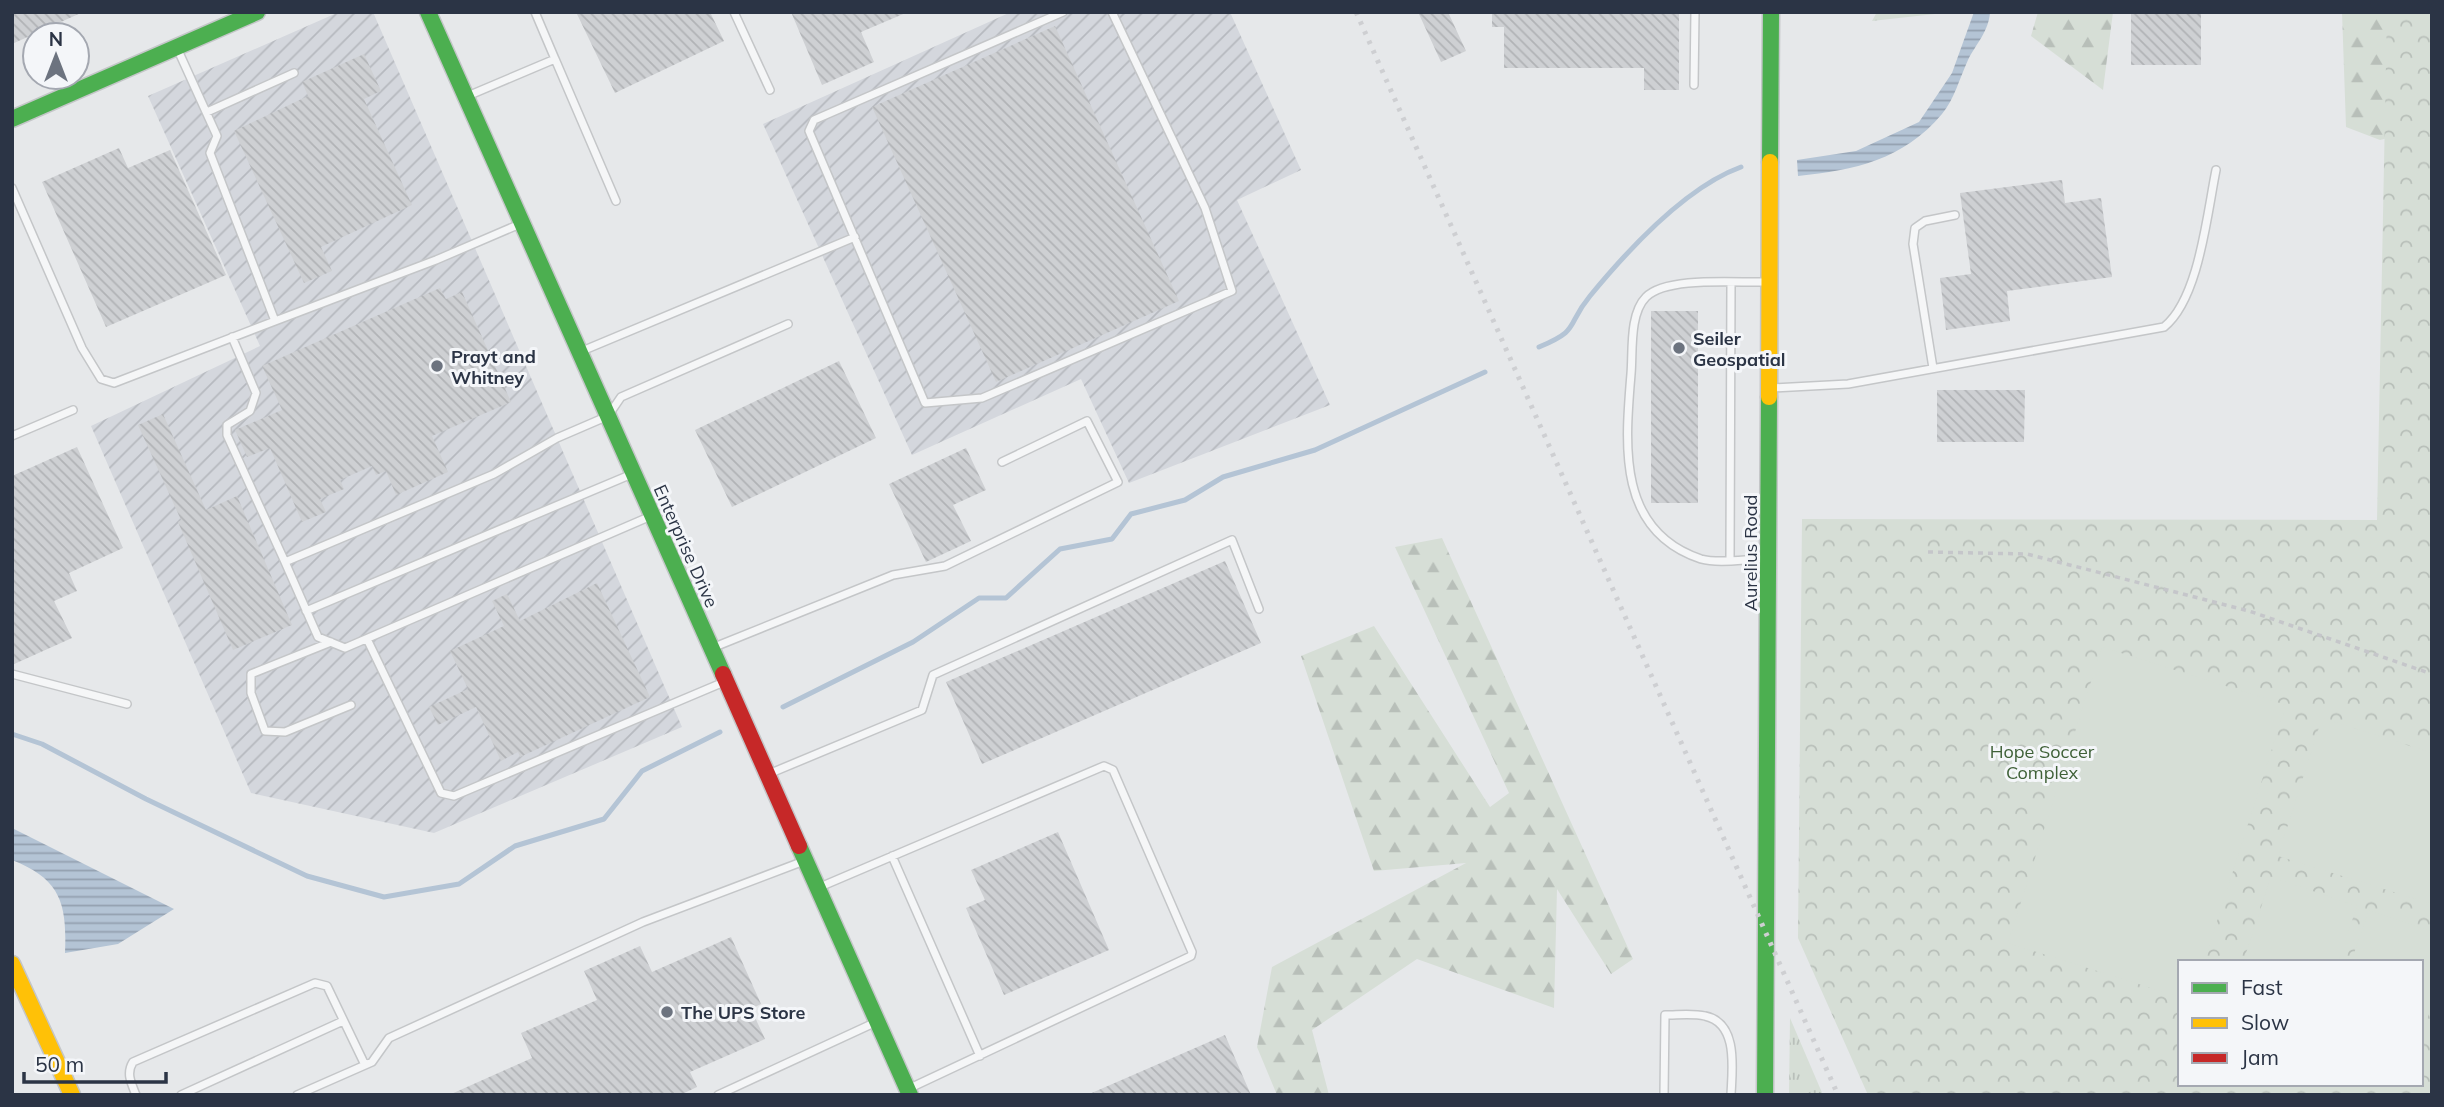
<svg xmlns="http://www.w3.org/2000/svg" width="2444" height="1107" viewBox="0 0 2444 1107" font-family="Mulish,sans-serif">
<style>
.industrial{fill:url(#industrial-furrows)}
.grass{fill:url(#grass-tufts)}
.forest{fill:url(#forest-firs)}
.park{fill:url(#park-crowns);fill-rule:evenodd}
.pitch{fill:#d6ded6}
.water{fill:url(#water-rules)}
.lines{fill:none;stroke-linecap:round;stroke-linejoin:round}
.stream{stroke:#b4c4d5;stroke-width:5}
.building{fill:url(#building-back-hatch)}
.lane-casing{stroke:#c4c6c8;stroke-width:10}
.fast-casing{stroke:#c4c6c8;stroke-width:19}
.slow-casing{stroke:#c4c6c8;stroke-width:19}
.jam-casing{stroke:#c4c6c8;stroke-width:19}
.path{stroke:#c5c6ca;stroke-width:3.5;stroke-dasharray:5 5;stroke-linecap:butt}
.lane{stroke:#f5f6f7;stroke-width:7}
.fast{stroke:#4caf50;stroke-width:16}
.slow{stroke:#ffc107;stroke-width:16}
.jam{stroke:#c62828;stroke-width:16}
.rail{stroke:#cecfd2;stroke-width:5;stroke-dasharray:3.5 7;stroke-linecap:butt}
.poi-dot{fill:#6c737f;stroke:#f4f6f9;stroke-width:2.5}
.labels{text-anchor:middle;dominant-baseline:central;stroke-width:6;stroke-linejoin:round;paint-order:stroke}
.poi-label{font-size:18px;font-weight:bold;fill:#2b3445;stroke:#f4f6f9;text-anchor:start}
.street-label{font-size:18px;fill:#2b3445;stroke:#f4f6f9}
.park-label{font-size:18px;fill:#3f6138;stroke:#f4f6f9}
</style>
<defs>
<pattern id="industrial-furrows" width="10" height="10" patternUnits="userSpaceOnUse" patternTransform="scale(1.75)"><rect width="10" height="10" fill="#d4d7dd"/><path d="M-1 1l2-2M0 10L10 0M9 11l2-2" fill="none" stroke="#b6b9bf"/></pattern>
<pattern id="grass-tufts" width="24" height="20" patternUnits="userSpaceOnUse" patternTransform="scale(1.75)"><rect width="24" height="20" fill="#d6ded6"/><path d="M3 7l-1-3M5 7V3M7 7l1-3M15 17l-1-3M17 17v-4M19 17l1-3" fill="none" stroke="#b8bfb9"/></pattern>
<pattern id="forest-firs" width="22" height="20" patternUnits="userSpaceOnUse" patternTransform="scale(1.75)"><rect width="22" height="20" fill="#d6ded6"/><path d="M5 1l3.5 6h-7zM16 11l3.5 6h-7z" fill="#b8bfb9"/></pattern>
<pattern id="park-crowns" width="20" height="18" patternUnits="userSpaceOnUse" patternTransform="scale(1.75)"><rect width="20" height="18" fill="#d6ded6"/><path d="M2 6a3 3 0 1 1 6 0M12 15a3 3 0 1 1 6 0" fill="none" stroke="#b8bfb9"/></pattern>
<pattern id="water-rules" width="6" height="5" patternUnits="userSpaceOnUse" patternTransform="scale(1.75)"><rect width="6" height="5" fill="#b4c4d5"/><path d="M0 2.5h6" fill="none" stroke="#93a0af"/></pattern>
<pattern id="building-back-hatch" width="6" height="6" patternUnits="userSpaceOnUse" patternTransform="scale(1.75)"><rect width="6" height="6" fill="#ced0d3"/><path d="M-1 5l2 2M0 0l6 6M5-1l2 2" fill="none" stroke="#b1b3b6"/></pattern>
</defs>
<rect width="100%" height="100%" fill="#e6e8ea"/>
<path class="industrial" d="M339,12H373L682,727L434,833L251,793L91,426L260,346L148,96Z
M1011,12H1230L1301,170L1237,200L1330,405L1129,483L1081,379L912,455L763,124Z"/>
<path class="grass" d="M1790,1018L1823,1095H1789Z"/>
<path class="forest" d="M1877,12H1953L1872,21Z
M2038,12H2113L2103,90L2031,36Z
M2342,12H2432V127L2380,140L2346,127Z
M1442,538L1633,959L1611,974L1557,889L1554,1008L1417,959L1312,1030L1329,1095H1277L1257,1047L1272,967L1466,863L1374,871L1301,656L1374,626L1490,807L1509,793L1395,547Z"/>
<path class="park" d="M2387,12H2432V1095H1868L1798,938L1802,519L2377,520ZM2180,962H2421V1084H2180Z"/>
<path class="pitch" d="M2102,647L2286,705L2204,962H2180V997L2008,943Z
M2322,718L2432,753V904L2278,856Z
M2271,877L2357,906L2338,962H2243Z
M2369,910L2432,931V1005L2421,1037V962H2351Z"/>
<path class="water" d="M1974,12H1990C1989,31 1976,44 1968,60C1960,77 1954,100 1942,114C1903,160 1855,170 1798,176L1797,160L1856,151L1919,122L1952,73Z
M12,828L174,909L118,944L65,953C67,904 61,879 12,860Z"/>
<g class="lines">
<path class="stream" d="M1539,347C1582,329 1565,326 1590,296C1627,251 1686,187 1741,167
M783,707L913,642L979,598H1006L1060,549L1112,539L1131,514L1185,500L1223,477L1315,450L1485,372
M12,734L42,744L146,799L307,876L384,897L459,884L515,846L604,819L642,771L720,732"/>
</g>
<path class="building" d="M12,12H83L12,44Z
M576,12H710L724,41L615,93Z
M791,12H908L861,32L874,62L822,85Z
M1418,12H1448L1466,51L1441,62Z
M1492,12H1679V90H1644V68H1504V27H1492Z
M2131,12H2201V65H2131Z
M1055,26L1179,301L996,382L872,107Z
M364,54L381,91L364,99L412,205L321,247L332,271L304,283L234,131L308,96L302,82Z
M119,148L128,168L170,150L226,275L106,327L42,182Z
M2062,180L2065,203L2101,198L2112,277L2007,291L2010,321L1946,330L1940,278L1971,274L1960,193Z
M440,288L446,299L462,292L511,402L432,436L448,472L396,495L386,471L376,475L372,466L340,480L344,489L320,499L326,512L302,522L270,448L247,457L235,430L282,410L262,366Z
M1651,311H1698V503H1651Z
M839,361L876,438L732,507L695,430Z
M1937,390H2025L2024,442H1937Z
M163,414L206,510L237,496L292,625L233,650L178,522L181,520L138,425Z
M77,447L123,548L69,573L77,591L54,601L72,638L12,665V476Z
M966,448L986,490L953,505L971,541L926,562L889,484Z
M1225,561L1261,643L982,764L946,682Z
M597,583L650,697L520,757L518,752L501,761L476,707L438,725L429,707L468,689L450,651L504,626L492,601L507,594L520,621Z
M1058,832L1109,950L1004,995L966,908L985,900L971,870Z
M731,937L761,1004L751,1009L765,1039L690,1072L697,1087L680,1095H449L532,1058L521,1033L597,1000L584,971L640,946L652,972Z
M1225,1035L1251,1095H1087Z"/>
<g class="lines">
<g class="lane-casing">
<path id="lane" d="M734,12L770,90
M1063,12L814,120L809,131L925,403L982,398L1232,291L1205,208L1112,12
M177,48L217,136L210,153L275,321L436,260L520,224
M555,59L616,201
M1694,85L1695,12
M470,95L555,59L535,12
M207,112L294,73
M12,188L82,348L101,379L114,383L275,321
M232,337L256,393L250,411L227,425V435L285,562L494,474L557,438L608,416L621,397L788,324
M582,351L855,237
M1933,368L1913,244L1915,228L1925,221L1955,215
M1771,388L1848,384L2164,327C2199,299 2207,214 2216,170
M12,436L73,410
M1730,559L1731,283
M1765,559C1746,559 1719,564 1701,559C1617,531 1625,446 1631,374C1633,352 1629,314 1646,297C1667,276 1737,283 1766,282
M285,562L318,637L345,648L651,516
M306,611L632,474
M368,641L441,793L454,796L724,682
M331,642L251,674V693L265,731L285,732L351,705
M712,648L893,575L945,566L1118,482L1087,421L1002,462
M12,674L127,704
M771,773L922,710L933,675L1232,540L1259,609
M892,856L980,1056
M820,887L1104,766L1113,770L1192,952L1191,956L908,1089
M136,1095C131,1083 126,1073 133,1062L315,983L327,986L365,1065
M181,1095L343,1021
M297,1095L372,1062L389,1038L643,922L804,861
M718,1095L874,1023
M1664,1095L1665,1015C1678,1015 1693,1013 1705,1016C1739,1023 1732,1070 1731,1095"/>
</g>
<g class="fast-casing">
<path id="fast" d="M428,12L723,674
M12,119L257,12
M1770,162L1771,12
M799,846L910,1095
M1765,1095L1769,397"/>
</g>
<g class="slow-casing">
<path id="slow" d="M1769,397L1770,162
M12,964L72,1095"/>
</g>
<g class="jam-casing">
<path id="jam" d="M723,674L799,846"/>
</g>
<path class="path" d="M1928,552L2027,554L2249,611L2432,674"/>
<use href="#lane" class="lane"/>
<use href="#fast" class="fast"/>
<use href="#slow" class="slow"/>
<use href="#jam" class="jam"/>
<path class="rail" d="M1356,12L1838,1095"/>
</g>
<g class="poi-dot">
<circle cx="1679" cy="348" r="7"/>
<circle cx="437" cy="366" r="7"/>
<circle cx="667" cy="1012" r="7"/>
</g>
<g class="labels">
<g class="poi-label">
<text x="1693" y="338">Seiler<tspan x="1693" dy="21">Geospatial</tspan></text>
<text x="451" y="356">Prayt and<tspan x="451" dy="21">Whitney</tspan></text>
<text x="681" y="1012">The UPS Store</text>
</g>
<g class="street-label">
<text transform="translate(686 546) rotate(66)">Enterprise Drive</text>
<text transform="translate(1750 553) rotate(-90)">Aurelius Road</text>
</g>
<g class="park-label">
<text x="2042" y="751">Hope Soccer<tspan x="2042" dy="21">Complex</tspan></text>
</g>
</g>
<rect width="2444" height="1107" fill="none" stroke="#2b3445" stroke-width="28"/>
<rect x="2178" y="960" width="245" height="126" fill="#f4f6f9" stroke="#a4a8b1" stroke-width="2"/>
<rect x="2192" y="983" width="35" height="10" fill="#4caf50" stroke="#a4a8b1" stroke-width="2"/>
<text x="2241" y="995" font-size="21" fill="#2b3445">Fast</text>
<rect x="2192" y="1018" width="35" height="10" fill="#ffc107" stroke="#a4a8b1" stroke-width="2"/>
<text x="2241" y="1030" font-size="21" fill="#2b3445">Slow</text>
<rect x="2192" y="1053" width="35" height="10" fill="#c62828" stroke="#a4a8b1" stroke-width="2"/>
<text x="2241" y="1065" font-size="21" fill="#2b3445">Jam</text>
<g transform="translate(56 56)"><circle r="33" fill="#f4f6f9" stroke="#a4a8b1" stroke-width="2"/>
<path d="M0-5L12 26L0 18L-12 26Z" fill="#6c737f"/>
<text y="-10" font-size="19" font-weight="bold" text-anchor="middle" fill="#2b3445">N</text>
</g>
<path d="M24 1072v10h142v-10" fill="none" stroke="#2b3445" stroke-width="3.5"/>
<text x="35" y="1072" font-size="21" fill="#2b3445" stroke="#f4f6f9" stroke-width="5" paint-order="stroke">50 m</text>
</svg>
